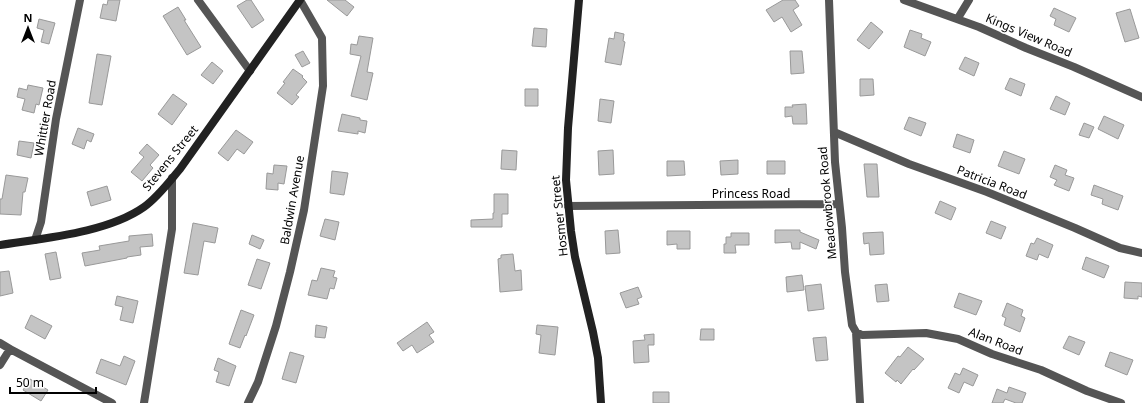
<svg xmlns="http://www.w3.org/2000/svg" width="1142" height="403" viewBox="0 0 1142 403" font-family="'Noto Sans',sans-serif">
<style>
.building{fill:#c4c4c4;stroke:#999}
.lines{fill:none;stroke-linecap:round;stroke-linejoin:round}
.street{stroke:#555;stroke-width:8}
.secondary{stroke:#222;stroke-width:8}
.labels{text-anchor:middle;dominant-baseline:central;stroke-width:3;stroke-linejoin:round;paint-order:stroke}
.street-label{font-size:12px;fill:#000;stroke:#fff}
</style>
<rect width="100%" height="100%" fill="#fff"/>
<path class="building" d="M108,0H120L116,21L100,18L103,4L107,5Z
M247,0H251L264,20L252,28L237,6Z
M327,0H345L354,7L347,16Z
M783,0H795L799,6L793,10L802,25L791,32L782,17L774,22L766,10Z
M178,7L186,20H184L201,47L187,55L163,16Z
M1054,8L1076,18L1069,32L1054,25L1056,19L1050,16Z
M1130,9L1139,38L1125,42L1116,13Z
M39,19L55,23L49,44L41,42L44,30L37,28Z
M871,22L883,32L869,49L857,40Z
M534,28L547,29L546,47L532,46Z
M910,30L922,34L921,38L931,42L925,56L904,47Z
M615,32L624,34L623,41L625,42L621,65L605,62L609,38L614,39Z
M359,36L373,38L367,72L373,73L367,100L351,96L361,56L350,54L351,44L357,45Z
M303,51L310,63L302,67L295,55Z
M790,51H802L804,73L791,74Z
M97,54L111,56L102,105L89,103Z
M965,57L979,63L974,76L959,69Z
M212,62L223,71L213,84L201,75Z
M293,69L303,76L302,77L307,82L296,95L299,97L292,105L277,93L285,83L283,82Z
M1010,78L1025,84L1021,96L1005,89Z
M860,79H873L874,95L860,96Z
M28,85L43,88L39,105L36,104L34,113L22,110L25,99L17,97L19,88L27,90Z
M525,89H538V106H525Z
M173,94L187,104L172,125L158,114Z
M1056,96L1070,103L1065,115L1050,109Z
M600,99L614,101L611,123L598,121Z
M806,104L807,124H793L792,116L785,117V107H793L792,105Z
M342,114L360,118V120L367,121L365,133L358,131V134L338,131Z
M1104,116L1124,125L1118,139L1098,129Z
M909,117L926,123L921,136L904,129Z
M1084,123L1094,127L1089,138L1079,135Z
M78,128L94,134L91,142L87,140L84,149L72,144Z
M236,130L253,142L244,154L237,149L228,161L218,153Z
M957,134L974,140L970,153L953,147Z
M19,141L34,143L31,158L17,155Z
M147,144L159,155L150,165L153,168L142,181L131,172L144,157L139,153Z
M502,150L517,151L516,170L501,169Z
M613,150L614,174L599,175L598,151Z
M1004,151L1025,159L1019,174L998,166Z
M738,160V174L721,175L720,161Z
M667,161H684L685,175L667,176Z
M767,161H785V174H767Z
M864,164H877L879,197H867Z
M274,165L287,166L284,184L278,183V190L266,189L267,173L273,174Z
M1055,165L1067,170L1065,175L1074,178L1069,191L1054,185L1057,180L1050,177Z
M332,171L348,173L344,195L330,193Z
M6,175L28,178L25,192H23L21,215L0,214V199H2Z
M1094,185L1123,196L1118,210L1102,204L1103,199L1091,195Z
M107,186L111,200L91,206L87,192Z
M494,194H508V214H502V227H471V220L493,219V213H494Z
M940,201L956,208L951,220L935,213Z
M325,219L339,222L335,240L320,236Z
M991,221L1006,227L1001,239L986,233Z
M193,223L218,228L215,243L204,241L198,275L184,273Z
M618,230L620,253L606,254L605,231Z
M775,230H800V232L819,240L816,249L800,242V249H792L791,242L775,243Z
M667,231H690V249H677V244L667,245Z
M883,232L884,254L870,255L869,243L864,244L863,233Z
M731,233H749V245H735L736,253H724V244H726V237H731Z
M152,234L153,246L140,247L141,255L127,257V258L85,266L82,253L100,250L99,246L129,241V236Z
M252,235L264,240L260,249L249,244Z
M1037,238L1053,245L1048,258L1039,254L1037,260L1026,256L1031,243L1034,244Z
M56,252L61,278L50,280L45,254Z
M513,254L515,271L521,270L522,290L500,292L498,259L501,258V255Z
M1086,257L1109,266L1104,278L1082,269Z
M257,259L270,263L261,289L248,285Z
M321,268L335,271L333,277L337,278L334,289L330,288L327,299L308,295L312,280L317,281Z
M9,271L13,293L0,296V272Z
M802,275L804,290L787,292L786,277Z
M1125,282L1142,283V297L1138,296V299L1124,298Z
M821,284L824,309L808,311L805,286Z
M887,284L889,301L877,302L875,285Z
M638,287L642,297L637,299L639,304L626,308L620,293Z
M959,293L982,301L976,315L954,307Z
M117,296L138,301L133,323L120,320L123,307L115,305Z
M1007,303L1023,310L1021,316L1025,318L1020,332L1004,325L1006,318L1002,316Z
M241,310L254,315L246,336L245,335L240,348L229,344Z
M31,315L52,326L45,339L25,328Z
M427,322L434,332L429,335L434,342L417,353L412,345L403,351L397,343Z
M316,325L327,327L325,338L315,337Z
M537,325L558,327L555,355L539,353L541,335L536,334Z
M701,329H714V340H700Z
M654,334V345H648L649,362L634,363L633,341L645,340L644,335Z
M1069,336L1085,342L1079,355L1063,348Z
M826,337L828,360L816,361L813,338Z
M908,347L924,359L914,370L913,369L901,384L897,380L896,382L885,373L898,356L900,357Z
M290,352L304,356L296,383L282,379Z
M1110,352L1133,360L1127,375L1105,366Z
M124,356L135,361L126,385L96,373L101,359L120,366Z
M218,358L236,366L229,386L216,382L219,372L214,370Z
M963,368L978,375L973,386L964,382L959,393L948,388L955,373L960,375Z
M30,379L48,390L41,401L23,390Z
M1009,387L1026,393L1022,403H1016L1005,399L1003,403H992L997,389L1007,393Z
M653,392H669V403H653Z"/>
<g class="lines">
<path class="street" d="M198,0L250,71
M829,0L835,162L842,228L845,272L852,325L856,332L860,403
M904,0L979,27L1026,48L1074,67L1142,97
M958,18L969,0
M834,132L909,164L987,192L1075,228L1120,248L1142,253
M568,206L839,204
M35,240L41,222L56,119L80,0
M856,332L862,335L926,333L958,339L992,354L1041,370L1087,391L1121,403
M0,343L10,349L112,403
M0,365L10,349
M144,403L172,229V178
M248,403L258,382L276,326L290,272L304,210L323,86L322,38L300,0"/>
<path class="secondary" d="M579,0L568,128L566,180L571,231L575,257L593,332L598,358L601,403
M0,245C44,238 107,233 144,207C158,197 169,182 180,169L300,0"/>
</g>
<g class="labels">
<g class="street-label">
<text transform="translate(1029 35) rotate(23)">Kings View Road</text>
<text transform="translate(45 118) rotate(-80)">Whittier Road</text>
<text transform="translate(170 158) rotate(-51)">Stevens Street</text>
<text transform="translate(992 182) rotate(21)">Patricia Road</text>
<text x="751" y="193">Princess Road</text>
<text transform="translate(292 200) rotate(-80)">Baldwin Avenue</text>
<text transform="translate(827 203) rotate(-95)">Meadowbrook Road</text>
<text transform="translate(559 216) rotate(-96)">Hosmer Street</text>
<text transform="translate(996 341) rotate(21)">Alan Road</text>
</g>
</g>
<g transform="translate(28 28)" stroke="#ffffff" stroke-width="3" paint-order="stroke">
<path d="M0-3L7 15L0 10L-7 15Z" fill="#000000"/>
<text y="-6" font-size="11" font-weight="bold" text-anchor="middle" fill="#000000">N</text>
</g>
<path d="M10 387v6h86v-6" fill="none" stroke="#000000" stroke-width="2"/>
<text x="16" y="387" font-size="12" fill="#000000" stroke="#ffffff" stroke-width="3" paint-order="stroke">50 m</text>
</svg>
